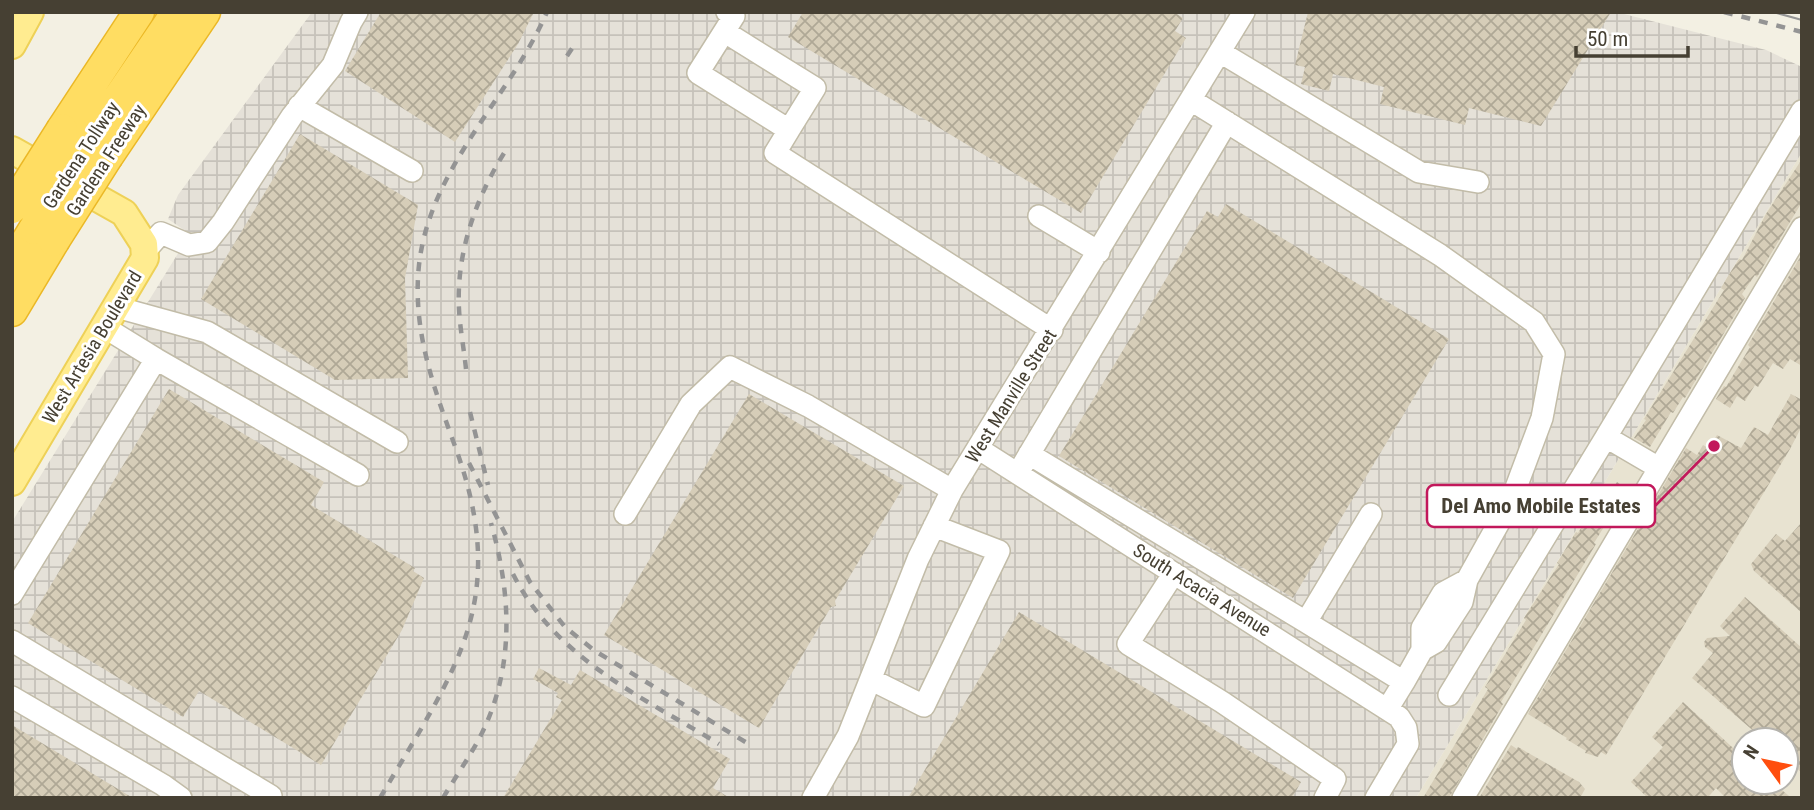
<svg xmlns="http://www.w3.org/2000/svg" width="1814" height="810" viewBox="0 0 1814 810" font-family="'Roboto Condensed',sans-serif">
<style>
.residential{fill:#e8e3d1;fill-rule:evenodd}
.industrial{fill:url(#industrial-grid)}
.building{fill:url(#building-cross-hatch)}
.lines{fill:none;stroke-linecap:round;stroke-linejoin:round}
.minor-casing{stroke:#c2bca8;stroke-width:24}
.major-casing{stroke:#eed157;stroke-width:30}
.highway-casing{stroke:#ebb826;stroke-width:33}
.minor{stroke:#fff;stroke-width:21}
.major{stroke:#ffec90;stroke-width:26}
.highway{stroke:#ffdd62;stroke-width:30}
.tram{stroke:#949494;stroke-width:2}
.rail{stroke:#949494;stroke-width:4.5;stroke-dasharray:9 9;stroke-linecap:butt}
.highway-bridge-casing{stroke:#ebb826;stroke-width:33;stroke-linecap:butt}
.highway-bridge{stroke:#ffdd62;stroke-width:30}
.labels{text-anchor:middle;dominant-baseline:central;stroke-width:6;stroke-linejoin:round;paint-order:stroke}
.street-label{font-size:19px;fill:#464033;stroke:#fff}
.leader{fill:none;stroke:#c2185b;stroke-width:2.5}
.callout-dot{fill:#c2185b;stroke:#fff;stroke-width:2.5}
.callout{fill:#fff;stroke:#c2185b;stroke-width:2.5}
.callout-label{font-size:21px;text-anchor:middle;font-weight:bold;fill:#464033}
</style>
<defs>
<pattern id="industrial-grid" width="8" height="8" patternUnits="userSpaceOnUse" patternTransform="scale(1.75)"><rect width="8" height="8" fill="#e5e1d8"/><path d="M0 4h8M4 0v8" fill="none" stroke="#c6c2ba"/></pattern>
<pattern id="building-cross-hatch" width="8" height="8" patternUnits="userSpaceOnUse" patternTransform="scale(1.75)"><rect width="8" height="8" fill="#d6cdb8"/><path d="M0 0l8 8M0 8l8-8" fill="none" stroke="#afa896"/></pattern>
</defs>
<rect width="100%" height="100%" fill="#f3f0e3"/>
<path class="residential" d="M1802,152V798H1416ZM1744,740H1786V782H1744Z"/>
<path class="industrial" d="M312,12H1616L1766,50L1802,67V152L1416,798H12V522L190,234L168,219L178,195Z"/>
<path class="building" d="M381,12H534L518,44L455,142L345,71Z
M803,12H1174L1183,18L1175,31L1186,38L1081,213L788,37Z
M1308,12H1611L1541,126L1469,108L1465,125L1380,104L1384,87L1333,74L1329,91L1301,84L1305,67L1295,65Z
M300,134L418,205L405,278L408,378L335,380L201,299Z
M1802,159V202L1757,277L1755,275L1742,294L1745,298L1685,398L1683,397L1673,413L1671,412L1650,447L1634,438L1646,420L1644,419L1724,290L1721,288L1728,276L1739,259L1742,260L1766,214Z
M1226,204L1449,339L1293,598L1059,456L1207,211L1218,217Z
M1802,254V366L1790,359L1783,369L1773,363L1758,387L1755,385L1745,401L1737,396L1730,408L1716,399L1724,386L1726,387L1750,347L1748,345Z
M169,389L324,482L311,505L415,568L413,571L424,578L402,630L321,765L199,691L183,717L28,623Z
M749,394L904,486L835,601L836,606L831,607L759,728L604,635Z
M1791,394L1802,400V426L1790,449L1606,755L1601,752L1598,757L1585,753L1586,751L1566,739L1567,738L1528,714L1686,448L1697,455L1703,445L1709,449L1717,435L1741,448L1754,427L1768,435Z
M1617,482L1629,490L1621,502L1620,501L1594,543L1596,544L1501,702L1503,704L1449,798H1423L1488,689L1485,687L1526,620L1524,618L1559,564L1557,563L1576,532L1578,533L1603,491L1609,495Z
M1802,522V613L1754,571L1751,564L1776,534L1785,541Z
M1745,597L1802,648V773L1786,759V740H1764L1692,678L1713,653L1705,647L1704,642L1707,638L1730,636L1720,626Z
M1019,612L1301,782L1292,798H908Z
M539,668L571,685L580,670L730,759L713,788L730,798H503L562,700L556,697L558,693L533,679Z
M1683,702L1744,758V782H1773L1791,798H1726L1716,788L1707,798H1648L1631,782L1663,747L1652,737Z
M12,725L133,798H12Z
M1511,745L1517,749L1518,747L1579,782L1585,789L1580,798H1479Z"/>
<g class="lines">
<g class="minor-casing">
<path id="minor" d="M727,12L734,16L698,73L789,130L775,153L1052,330
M725,32L815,88L789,130
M1220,52L1419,172L1478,182
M1191,100L1440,255L1534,322L1554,354L1542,418L1511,501L1467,580
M299,106L412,171
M1039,216L1099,252
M146,250L161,233L189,245L207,242L223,222L292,116L333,65L351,22L357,12
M116,307L207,332L397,442
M104,327L156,359
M1606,437L1802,111
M979,449L1399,717L1406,728L1408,744L1376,798
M1029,454L1306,622
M1018,473L1227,122
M625,514L691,404L730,367L808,406L952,490
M1371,514L1306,622L1404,682L1388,708
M1174,573L1128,644L1222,702L1335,779L1325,798
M12,594L156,359L358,475
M12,641L271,796
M872,680L924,706L999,551L934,526
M1404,682L1422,650L1436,642L1462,602L1467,580L1443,593L1422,628V650
M1449,695L1606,437L1659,468
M12,697L163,785L181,798
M813,798L848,736L918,559L952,490L1244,12
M1463,798L1802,228"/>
</g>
<g class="major-casing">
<path id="major" d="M12,45L30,12
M12,150L124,213L144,244L145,258L12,482"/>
</g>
<g class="highway-casing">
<path id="highway" d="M62,129L139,12
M87,144L177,12
M108,156L205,12
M12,265L34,229
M12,311L54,241"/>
</g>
<use href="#minor" class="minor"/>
<use href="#major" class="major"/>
<use href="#highway" class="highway"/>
<path class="tram" d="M1773,12L1802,20"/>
<path class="rail" d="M1724,12L1802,32
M567,56L573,47
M466,369C464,349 460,329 459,309C456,253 476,197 506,150
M470,412L488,485
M469,463L530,582L565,627L595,651L752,746
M513,574C555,658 642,697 719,744
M380,798C455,670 511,602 456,449C434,388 412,331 419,265C430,167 509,99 547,12
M443,798C456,776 471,755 482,733C515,665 511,594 491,523"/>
<g class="highway-bridge-casing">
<path id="highway-bridge" d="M12,208L62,129
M34,229L87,144
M54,241L108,156"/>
</g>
<use href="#highway-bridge" class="highway-bridge"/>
</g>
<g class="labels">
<g class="street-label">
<text transform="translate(81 155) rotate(-57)">Gardena Tollway</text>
<text transform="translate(106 160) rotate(-57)">Gardena Freeway</text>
<text transform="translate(92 347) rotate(-59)">West Artesia Boulevard</text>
<text transform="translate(1011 396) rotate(-58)">West Manville Street</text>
<text transform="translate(1202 590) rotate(32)">South Acacia Avenue</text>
</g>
</g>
<path class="leader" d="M1714 446L1655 506"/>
<circle class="callout-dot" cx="1714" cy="446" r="7"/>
<rect class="callout" x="1427" y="485" width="228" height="42" rx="7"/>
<g class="callout-label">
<text x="1541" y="513">Del Amo Mobile Estates</text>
</g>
<rect width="1814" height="810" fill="none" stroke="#464033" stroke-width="28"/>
<g transform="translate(1765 761) rotate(303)"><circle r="33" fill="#ffffff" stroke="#b5b3ad" stroke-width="2"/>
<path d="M0-5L12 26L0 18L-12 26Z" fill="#ff4e0e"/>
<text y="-10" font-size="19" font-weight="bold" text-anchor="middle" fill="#464033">N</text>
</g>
<path d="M1576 46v10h112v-10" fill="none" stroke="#464033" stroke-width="3.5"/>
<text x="1587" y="46" font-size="21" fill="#464033" stroke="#ffffff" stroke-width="5" paint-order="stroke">50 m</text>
</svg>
